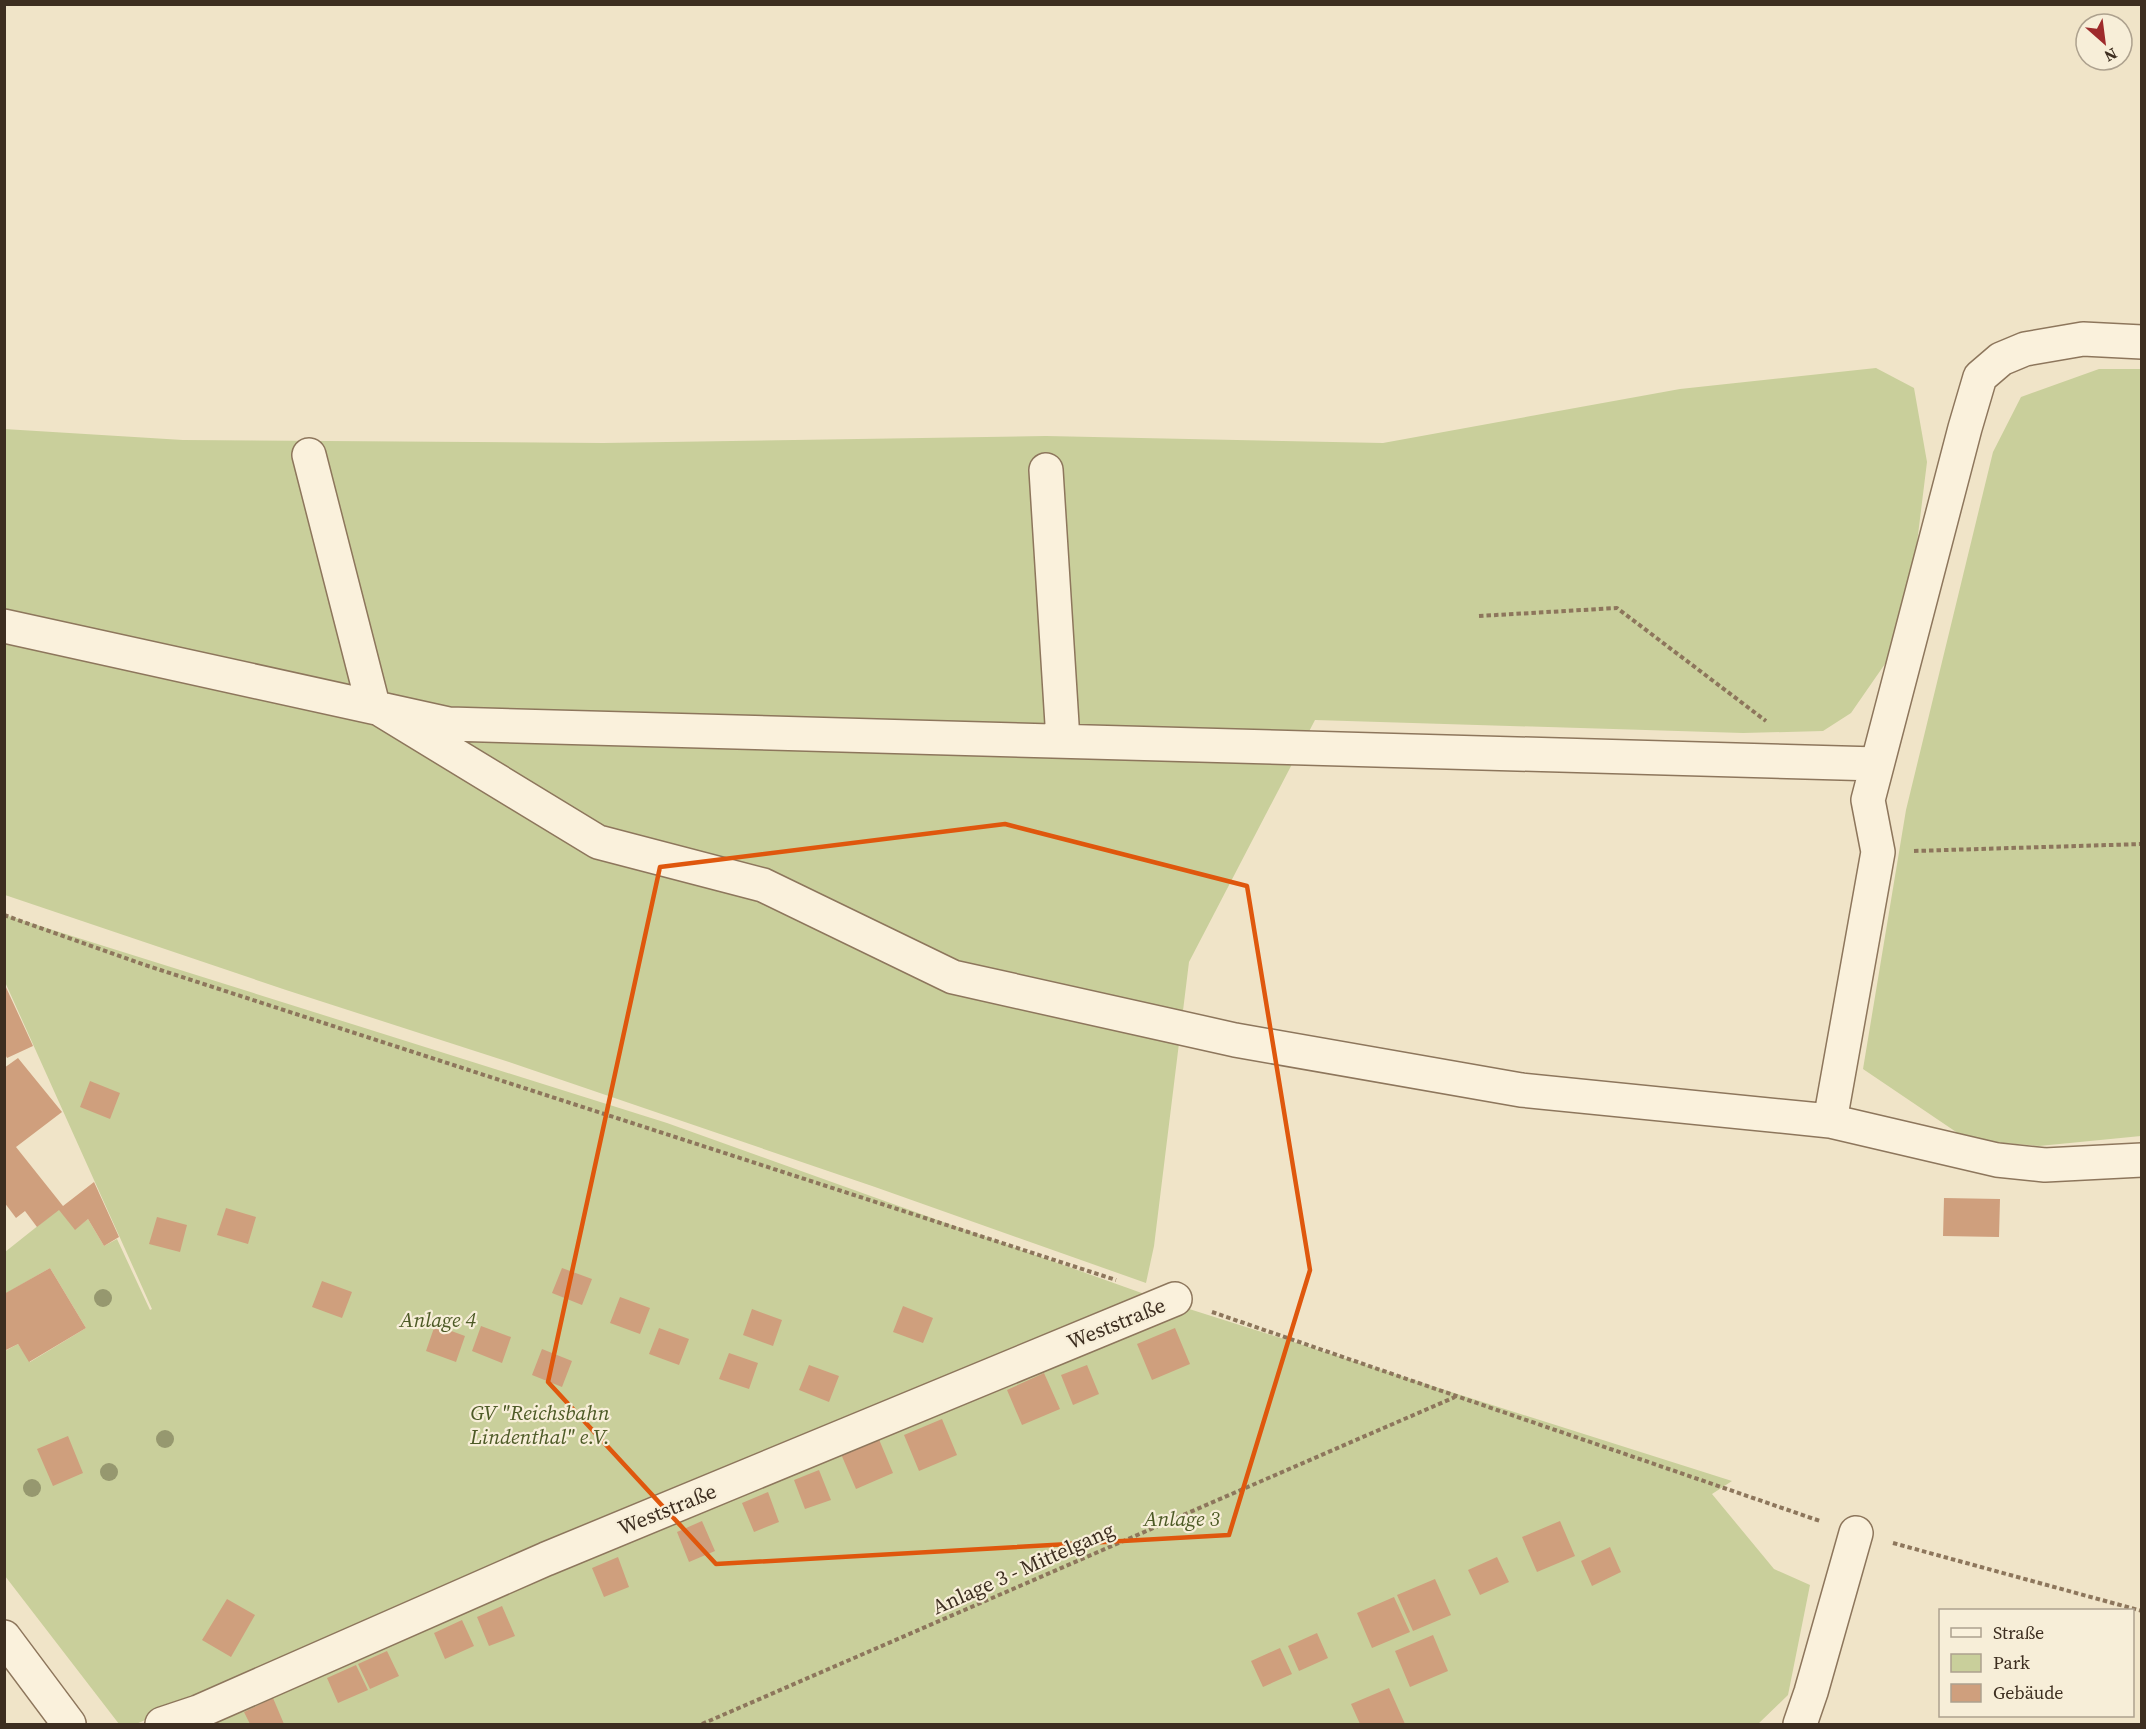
<svg xmlns="http://www.w3.org/2000/svg" width="2146" height="1729" viewBox="0 0 2146 1729" font-family="'Source Serif 4',serif">
<style>
.green{fill:#c9cf9b}
.building{fill:#cf9f7d}
.lines{fill:none;stroke-linecap:round;stroke-linejoin:round}
.minor-casing{stroke:#8d765c;stroke-width:36}
.path{stroke:#8d765c;stroke-width:4;stroke-dasharray:4.5 3;stroke-linecap:butt}
.minor{stroke:#faf1dc;stroke-width:33}
.tree{fill:#96986f}
.marked{fill:none;stroke:#df570d;stroke-width:4.5;stroke-linejoin:round}
.labels{text-anchor:middle;dominant-baseline:central;stroke-width:4.5;stroke-linejoin:round;paint-order:stroke}
.park-label{font-size:21px;font-style:italic;fill:#4d5a26;stroke:#f7eed8}
.street-label{font-size:21px;fill:#3d2e20;stroke:#f7eed8}
</style>
<rect width="100%" height="100%" fill="#f0e4c8"/>
<path class="green" d="M1876,368L1914,388L1927,462L1915,559L1887,661L1851,713L1823,731L1743,733L1315,720L1189,962L1154,1246L1146,1283L875,1187L509,1062L286,990L5,895L4,429L183,440L603,443L1046,436L1383,443L1680,389Z
M2099,369H2141V1136L2039,1146L1968,1140L1863,1069L1906,810L1993,452L2021,397Z
M5,915L667,1123L1164,1301L1732,1481L1712,1494L1774,1569L1810,1585L1788,1695L1758,1724H204L309,1649L136,1724H119L5,1576V1351L18,1344L30,1362L86,1328L50,1268L5,1294V1252L59,1209L75,1229L88,1219L104,1246L117,1239L150,1310L152,1309L5,982Z"/>
<path class="building" d="M4,983L33,1046L7,1058L4,1052Z
M18,1058L62,1112L16,1147L63,1206L94,1182L119,1237L104,1246L88,1219L75,1230L59,1210L37,1227L25,1211L16,1218L4,1202V1068Z
M90,1081L120,1093L110,1119L80,1107Z
M1944,1198L2000,1199L1999,1237L1943,1236Z
M226,1208L256,1217L248,1244L217,1235Z
M157,1217L187,1225L180,1252L149,1244Z
M50,1268L86,1328L29,1362L18,1344L4,1351V1294Z
M562,1268L592,1279L582,1305L552,1293Z
M322,1281L352,1292L342,1318L312,1307Z
M620,1297L650,1308L640,1334L610,1323Z
M903,1306L933,1318L923,1343L893,1332Z
M752,1309L782,1320L773,1346L743,1335Z
M435,1325L465,1336L456,1362L426,1351Z
M481,1326L511,1337L502,1363L472,1351Z
M659,1328L689,1339L679,1365L649,1354Z
M1175,1328L1190,1364L1152,1380L1137,1344Z
M542,1349L572,1361L562,1387L532,1375Z
M729,1353L758,1363L749,1389L719,1379Z
M809,1365L839,1376L829,1402L799,1390Z
M1087,1365L1099,1394L1073,1405L1061,1375Z
M1044,1373L1060,1409L1022,1425L1007,1390Z
M942,1419L957,1455L919,1471L904,1435Z
M68,1436L83,1473L53,1486L37,1449Z
M878,1437L893,1473L856,1489L841,1454Z
M819,1470L831,1500L805,1509L794,1480Z
M768,1492L779,1522L754,1532L742,1503Z
M702,1521L715,1551L689,1562L677,1532Z
M1560,1521L1575,1556L1537,1572L1522,1537Z
M1610,1547L1621,1572L1592,1586L1581,1561Z
M618,1557L629,1587L604,1597L592,1568Z
M1497,1557L1509,1582L1480,1595L1468,1570Z
M1435,1579L1451,1615L1413,1631L1397,1595Z
M1394,1597L1410,1632L1372,1648L1357,1613Z
M227,1599L255,1615L231,1657L202,1640Z
M502,1606L515,1636L489,1646L477,1617Z
M462,1620L474,1646L445,1659L434,1633Z
M1317,1633L1328,1658L1299,1671L1288,1646Z
M1433,1635L1448,1671L1410,1687L1395,1651Z
M1280,1648L1292,1674L1263,1687L1251,1661Z
M387,1651L399,1676L370,1689L358,1664Z
M356,1665L368,1690L338,1703L327,1678Z
M1389,1688L1405,1724H1360L1351,1704Z
M273,1698L284,1724H250L244,1712Z"/>
<g class="lines">
<g class="minor-casing">
<path id="minor" d="M309,455L373,705L598,842L763,885L953,977L1235,1040L1521,1090L1830,1121L1997,1160L2045,1165L2142,1160
M1046,470L1063,740
M4,626L449,724L1877,764
M1830,1121L1878,852L1868,800L1965,428L1980,377L2001,359L2025,349L2083,339L2142,342
M4,1637L69,1724
M162,1724L198,1712L546,1559L1175,1299
M1800,1724L1811,1692L1856,1533"/>
</g>
<path class="path" d="M1479,616L1617,608L1766,721
M1914,851L2142,844
M4,915L145,965L1116,1280
M1212,1312L1820,1521
M1893,1543L2142,1611
M702,1724L1455,1397"/>
<use href="#minor" class="minor"/>
</g>
<g class="tree">
<circle cx="103" cy="1298" r="9"/>
<circle cx="165" cy="1439" r="9"/>
<circle cx="109" cy="1472" r="9"/>
<circle cx="32" cy="1488" r="9"/>
</g>
<path class="marked" d="M1005,824L1247,886L1310,1270L1229,1535L716,1564L548,1382L660,867Z"/>
<g class="labels">
<g class="park-label">
<text x="438" y="1319">Anlage 4</text>
<text x="540" y="1412">GV "Reichsbahn<tspan x="540" dy="24">Lindenthal" e.V.</tspan></text>
<text x="1182" y="1518">Anlage 3</text>
</g>
<g class="street-label">
<text transform="translate(1116 1323) rotate(-22)">Weststraße</text>
<text transform="translate(667 1509) rotate(-22)">Weststraße</text>
<text transform="translate(1023 1568) rotate(-24)">Anlage 3 - Mittelgang</text>
</g>
</g>
<rect width="2146" height="1729" fill="none" stroke="#3d2e20" stroke-width="12"/>
<rect x="1939" y="1609" width="195" height="108" fill="#f7eed8" stroke="#ada18e" stroke-width="1.5"/>
<rect x="1951" y="1628" width="30" height="9" fill="#faf1dc" stroke="#ada18e" stroke-width="1.5"/>
<text x="1993" y="1639" font-size="18" fill="#3d2e20">Straße</text>
<rect x="1951" y="1654" width="30" height="18" fill="#c9cf9b" stroke="#ada18e" stroke-width="1.5"/>
<text x="1993" y="1669" font-size="18" fill="#3d2e20">Park</text>
<rect x="1951" y="1684" width="30" height="18" fill="#cf9f7d" stroke="#ada18e" stroke-width="1.5"/>
<text x="1993" y="1699" font-size="18" fill="#3d2e20">Gebäude</text>
<g transform="translate(2104 42) rotate(152)"><circle r="28" fill="#f7eed8" stroke="#ada18e" stroke-width="1.5"/>
<path d="M0-4.5L10 22L0 15L-10 22Z" fill="#9e2a2b"/>
<text y="-9" font-size="16" font-weight="bold" text-anchor="middle" fill="#3d2e20">N</text>
</g>
</svg>
